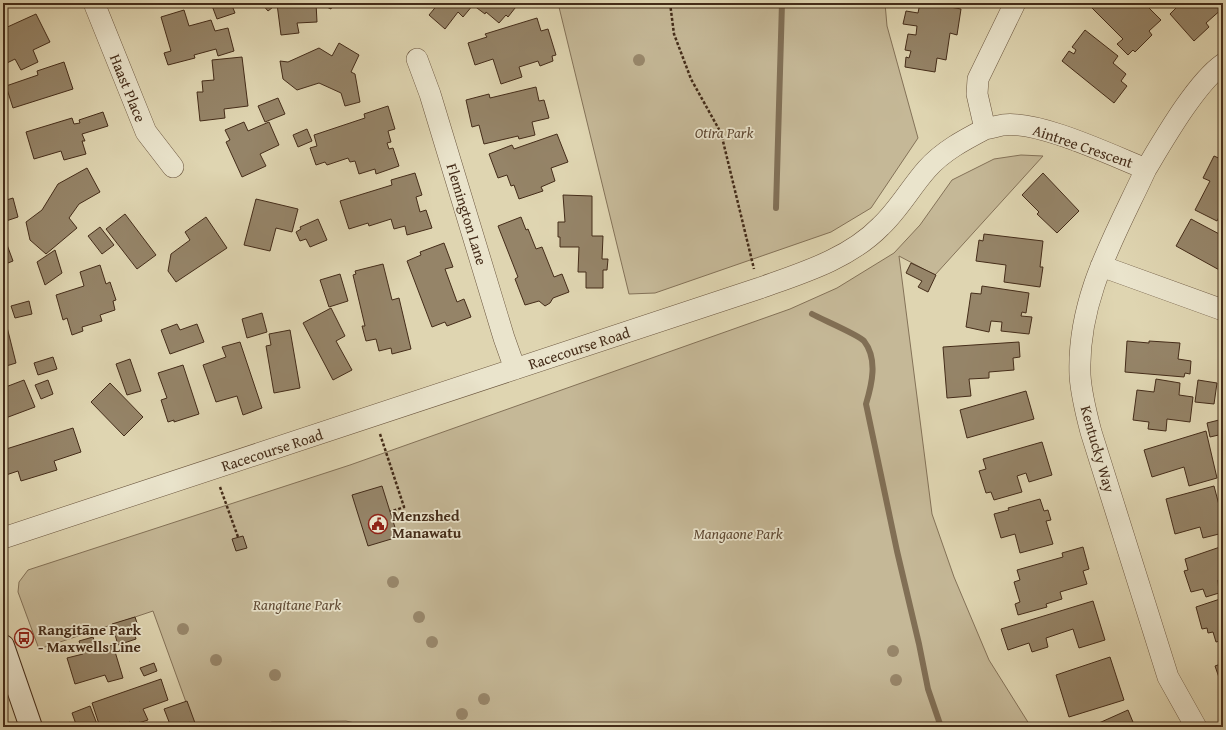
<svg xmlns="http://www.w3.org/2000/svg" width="1226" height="730" viewBox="0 0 1226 730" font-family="'Gentium Book Plus',serif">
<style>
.green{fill:#c5b897;stroke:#847258}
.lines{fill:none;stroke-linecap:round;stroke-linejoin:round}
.stream{stroke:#816f55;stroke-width:6}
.building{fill:#958468;stroke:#442c19}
.street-casing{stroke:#6b563f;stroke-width:22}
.secondary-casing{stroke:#442c19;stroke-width:24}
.path{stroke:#442c19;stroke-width:2.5;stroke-dasharray:3 2;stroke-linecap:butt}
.street{stroke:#eae4cc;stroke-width:21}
.secondary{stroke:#eae4cc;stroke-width:22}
.tree{fill:#98876b}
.labels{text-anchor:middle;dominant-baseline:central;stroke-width:3.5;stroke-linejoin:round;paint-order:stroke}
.street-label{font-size:15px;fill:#442c19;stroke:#eae4cc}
.park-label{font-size:15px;font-style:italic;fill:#5e4832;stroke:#eae4cc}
.poi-label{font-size:15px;font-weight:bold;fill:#442c19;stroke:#eae4cc;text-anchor:start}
</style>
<rect width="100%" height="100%" fill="#dfd5b1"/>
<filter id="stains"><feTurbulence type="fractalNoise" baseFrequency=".005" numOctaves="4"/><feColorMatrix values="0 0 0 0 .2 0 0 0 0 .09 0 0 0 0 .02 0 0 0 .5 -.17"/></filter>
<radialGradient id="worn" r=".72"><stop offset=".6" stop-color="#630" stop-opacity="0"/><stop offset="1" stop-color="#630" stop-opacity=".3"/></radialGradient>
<path class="green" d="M558,3H885L887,26L918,138L871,208L831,232L655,293L629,294Z
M1021,155L1043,156L935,275L899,256L932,514L954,577L989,660L1031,727H372L346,721L272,722L257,727H195L153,611L39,649L18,592L19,582L28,570L350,465L790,309L837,288L894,253L920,225L952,180L994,159Z"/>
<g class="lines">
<path class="stream" d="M776,208L782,3
M812,314C821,319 859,335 864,341C878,359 872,384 866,404L897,551L919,644L928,689L941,727"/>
</g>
<path class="building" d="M211,3H231L235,13L217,19Z
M261,3H316L317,22L297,23L299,33L281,35L277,4L268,11Z
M318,3H333L331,9Z
M439,3H519L508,17L506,15L499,23L486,12L485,14L473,5L463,17L458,12L445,29L429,15Z
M920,3H950V7L961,9L957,35L950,33L946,60L937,58L935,72L905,67L906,57L909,58L911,51L905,50L908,34L916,35L917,26L903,24L906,11L918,13Z
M1091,3H1131L1134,6L1138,3H1144L1161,20L1149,31L1152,35L1135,52L1133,50L1128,55L1117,44L1123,39L1089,5Z
M1177,3H1223V8L1206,23L1209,27L1194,41L1170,14L1179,5Z
M184,10L189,26L211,20L215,31L228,28L234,51L218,56L216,49L194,55L195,58L168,65L164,53L171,51L161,17Z
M36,14L50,42L33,50L38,62L21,70L15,59L3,65V29Z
M537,18L541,31L548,29L556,55L552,56L553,61L540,66L538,61L519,67L522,77L501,84L493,59L475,65L468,43L487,37L485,34Z
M1085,30L1118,56L1113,63L1126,74L1121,81L1127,86L1114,103L1062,61L1069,51L1074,54L1076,50L1072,47Z
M339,43L359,55L351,72L355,74L360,102L345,106L341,93L319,83L297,90L283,79L280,61L288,62L319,48L332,56Z
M242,57L248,106L224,109L225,118L200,121L197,92H203L202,81L214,80L212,60Z
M64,62L73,89L13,108L6,86L38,75L37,71Z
M536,87L539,101L544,100L549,118L532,122L535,135L519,139L518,136L484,144L479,125L472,127L466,100L489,94L490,98Z
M278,98L285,114L265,122L258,106Z
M388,106L395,129L388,131L391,142L387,143L389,149L393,148L399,166L376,174L375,169L359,174L355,161L350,162L348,158L327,165L325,162L316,165L310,148L317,146L314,135L365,118L364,114Z
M103,112L108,126L82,134L85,141H82L86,154L64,160L61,151L34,159L26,132L72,118L74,124L80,123L79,120Z
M244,122L248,131L269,122L279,145L260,154L266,166L242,177L226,142L230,140L225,130Z
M307,129L312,141L298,147L293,135Z
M557,134L568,162L551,168L555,181L541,187L543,191L519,199L514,185L511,186L507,175L498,178L489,154L512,145L514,149Z
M1214,156L1223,160V219L1219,217L1217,221L1195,210L1210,181L1203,178Z
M87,168L100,192L79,204L69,218L77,228L46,254L30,240L26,222L42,210L58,184Z
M415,173L422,195L416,197L420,212L426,210L432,228L407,235L405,226L394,229L391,219L369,226L368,223L349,229L340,201L392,185L391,180Z
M1043,173L1079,211L1057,233L1037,214L1039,212L1022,195Z
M563,195L592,196V236H603L602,259H608L607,270H603V288H586V272H578L579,247H560V237H558V222H565Z
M13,198L18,217L3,222V201Z
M256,199L298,209L292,232L276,228L270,251L244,245Z
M125,214L156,255L137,269L106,229Z
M206,217L227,248L176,282L168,271L171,254L190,240L185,232Z
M521,217L526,230L528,229L536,249L542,247L554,277L562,274L569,292L553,298L550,303L545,306L539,301L525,305L515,279L518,277L498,226Z
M318,219L327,240L310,247L306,239L300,241L296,232L301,229L300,227Z
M1191,219L1223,236V272L1176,246Z
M100,227L114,245L102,254L88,236Z
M984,234L1043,241L1040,267H1043L1040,287L1004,282L1006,265L976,261L979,240L983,241Z
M6,242L13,261L3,265V243Z
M444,243L453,267L445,269L457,302L464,299L471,317L447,326L445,322L432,327L407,261L421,255L420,252Z
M55,250L62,273L45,285L37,262Z
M911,263L936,275L928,292L918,287L922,281L906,273Z
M383,264L392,300L399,298L411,349L392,354L391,348L379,351L376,339L366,341L362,326H365L353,275L356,274L355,271Z
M100,265L106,284L110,282L116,300L113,301L115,310L100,315L102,321L82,327L83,331L72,335L67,318L63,320L56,295L84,286L80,272Z
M340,274L348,301L329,307L320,280Z
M982,286L1029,293L1026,313L1022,312L1021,316L1032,317L1029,334L1001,331L1002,322L991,321L989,332L966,327L971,293L981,294Z
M29,301L32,314L15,318L11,306Z
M331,308L345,336L336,341L352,370L333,380L303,323Z
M262,313L267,332L247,338L242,319Z
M6,323L16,363L3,367V324Z
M177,324L180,330L197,324L204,342L170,354L161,330Z
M290,330L300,388L274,393L266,346L271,345L269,334Z
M1127,341L1149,343V341L1180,343L1178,359L1191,361L1190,374L1185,373L1184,377L1125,372Z
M240,342L262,408L243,415L237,396L216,402L203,365L226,357L222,347Z
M1019,342L1020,357L1013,358L1014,370L989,372V378L969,379L971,396L947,398L943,347Z
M53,357L57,369L38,375L34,363Z
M130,359L141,391L127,395L116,364Z
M183,365L199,414L174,422V420L168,422L161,400L167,398L158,373Z
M1156,379L1180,383L1179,395L1193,397L1190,422L1167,419L1166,431L1148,429L1149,422L1133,420L1137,390L1154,392Z
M24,380L35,407L3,419V388Z
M48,380L53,394L41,399L35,385Z
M1198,380L1217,383L1214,404L1195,402Z
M110,383L143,417L124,436L91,402Z
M1026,391L1034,419L967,438L960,410Z
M1223,419V434L1210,437L1207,423Z
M73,428L81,452L54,461L57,470L21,481L18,471L3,476V450Z
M1206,431L1217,478L1189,486L1184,467L1152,477L1144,450Z
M1042,442L1052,475L1029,482L1026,473L1017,476L1022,492L994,500L991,492L986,493L979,471L986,469L983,459Z
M382,486L398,537L368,546L352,495Z
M1214,486L1219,505L1223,504V533L1203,538L1200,527L1175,534L1166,499Z
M1040,499L1044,511L1048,510L1051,520L1046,521L1053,544L1020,553L1015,534L1001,538L994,514L1009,510L1008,508Z
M243,536L247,548L236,551L232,539Z
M1223,546V579L1218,580L1219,593L1206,597L1203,589L1191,592L1184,571L1188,570L1185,559Z
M1083,547L1089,569L1083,571L1087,584L1060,592L1062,599L1046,604L1047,607L1018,615L1015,604L1020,602L1014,582L1020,580L1017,570L1063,557L1062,553Z
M1223,598V640L1216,642L1213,632L1208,633L1207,628L1202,629L1196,607Z
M1093,601L1105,640L1079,648L1073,629L1046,638L1048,647L1032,652L1029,643L1008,650L1001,629Z
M135,617L137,623L132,624L136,639L118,645L112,624Z
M93,637L97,650L113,645L123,678L108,682L105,675L75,684L67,658L83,654L79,641Z
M1110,657L1124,700L1069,717L1056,675Z
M154,663L157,671L144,676L140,668Z
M1223,663V689L1215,666Z
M161,679L168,700L143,709L148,720L132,725L130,722L115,727H100L92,703Z
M187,701L195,723L183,727H171L164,709Z
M90,706L97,724L88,727H77L72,713Z
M1128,710L1135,727H1090Z"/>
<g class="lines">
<g class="street-casing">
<path id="street" d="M94,3L146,132L173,167
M417,59L430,94L504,338L515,369
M985,129C991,128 997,126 1003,125C1038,120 1111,155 1146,169C1164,139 1196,83 1223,64
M1146,169C1115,236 1077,298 1080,375C1081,394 1086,413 1091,432L1168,677L1196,727
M1101,266L1223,310
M3,538L760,288C802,273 849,259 881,226C899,209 911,187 927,169C943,151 964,140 985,129L977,94L978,79L1015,3"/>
</g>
<g class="secondary-casing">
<path id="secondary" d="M3,646L31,727"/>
</g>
<path class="path" d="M670,3L674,34L691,79L721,133L754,269
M380,434L404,507L390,512
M220,487L238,537
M353,727L354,723"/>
<use href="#street" class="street"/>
<use href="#secondary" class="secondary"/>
</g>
<g class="tree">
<circle cx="639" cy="60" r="6"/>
<circle cx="393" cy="582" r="6"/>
<circle cx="419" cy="617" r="6"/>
<circle cx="183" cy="629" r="6"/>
<circle cx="432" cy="642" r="6"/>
<circle cx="893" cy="651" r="6"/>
<circle cx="216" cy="660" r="6"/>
<circle cx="275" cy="675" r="6"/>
<circle cx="896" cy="680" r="6"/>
<circle cx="484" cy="699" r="6"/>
<circle cx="462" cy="714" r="6"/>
</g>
<defs>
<g id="civic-ring" transform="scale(1)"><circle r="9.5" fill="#eae4cc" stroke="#8f2418" stroke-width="1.5"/><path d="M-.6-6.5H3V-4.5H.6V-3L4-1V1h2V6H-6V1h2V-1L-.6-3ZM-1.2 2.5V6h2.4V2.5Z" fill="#8f2418"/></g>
<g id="bus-ring" transform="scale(1)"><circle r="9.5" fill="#eae4cc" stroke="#8f2418" stroke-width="1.5"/><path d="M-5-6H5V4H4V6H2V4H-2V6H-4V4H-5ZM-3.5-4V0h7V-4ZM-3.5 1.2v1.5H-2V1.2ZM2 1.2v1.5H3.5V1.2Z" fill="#8f2418"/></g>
</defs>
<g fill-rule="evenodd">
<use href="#civic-ring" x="378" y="524"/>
<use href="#bus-ring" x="24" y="638"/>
</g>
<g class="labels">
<g class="street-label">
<text transform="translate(128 88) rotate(68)">Haast Place</text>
<text transform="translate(1083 146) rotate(19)">Aintree Crescent</text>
<text transform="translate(467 214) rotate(73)">Flemington Lane</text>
<text transform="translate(579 348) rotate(-18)">Racecourse Road</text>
<text transform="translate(1098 449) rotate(74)">Kentucky Way</text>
<text transform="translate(272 450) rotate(-18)">Racecourse Road</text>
</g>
<g class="park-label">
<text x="724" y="132">Otira Park</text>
<text x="738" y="533">Mangaone Park</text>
<text x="297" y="604">Rangitane Park</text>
</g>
<g class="poi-label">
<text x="392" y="515">Menzshed<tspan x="392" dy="17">Manawatu</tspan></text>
<text x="38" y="629">Rangitāne Park<tspan x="38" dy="17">- Maxwells Line</tspan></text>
</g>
</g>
<rect width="1226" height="730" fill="none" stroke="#dfd5b1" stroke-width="16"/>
<rect x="4" y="4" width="1218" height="722" fill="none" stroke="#442c19" stroke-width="2"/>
<rect x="8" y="8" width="1210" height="714" fill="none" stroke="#442c19"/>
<rect width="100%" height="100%" filter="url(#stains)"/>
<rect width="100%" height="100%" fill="url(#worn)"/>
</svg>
